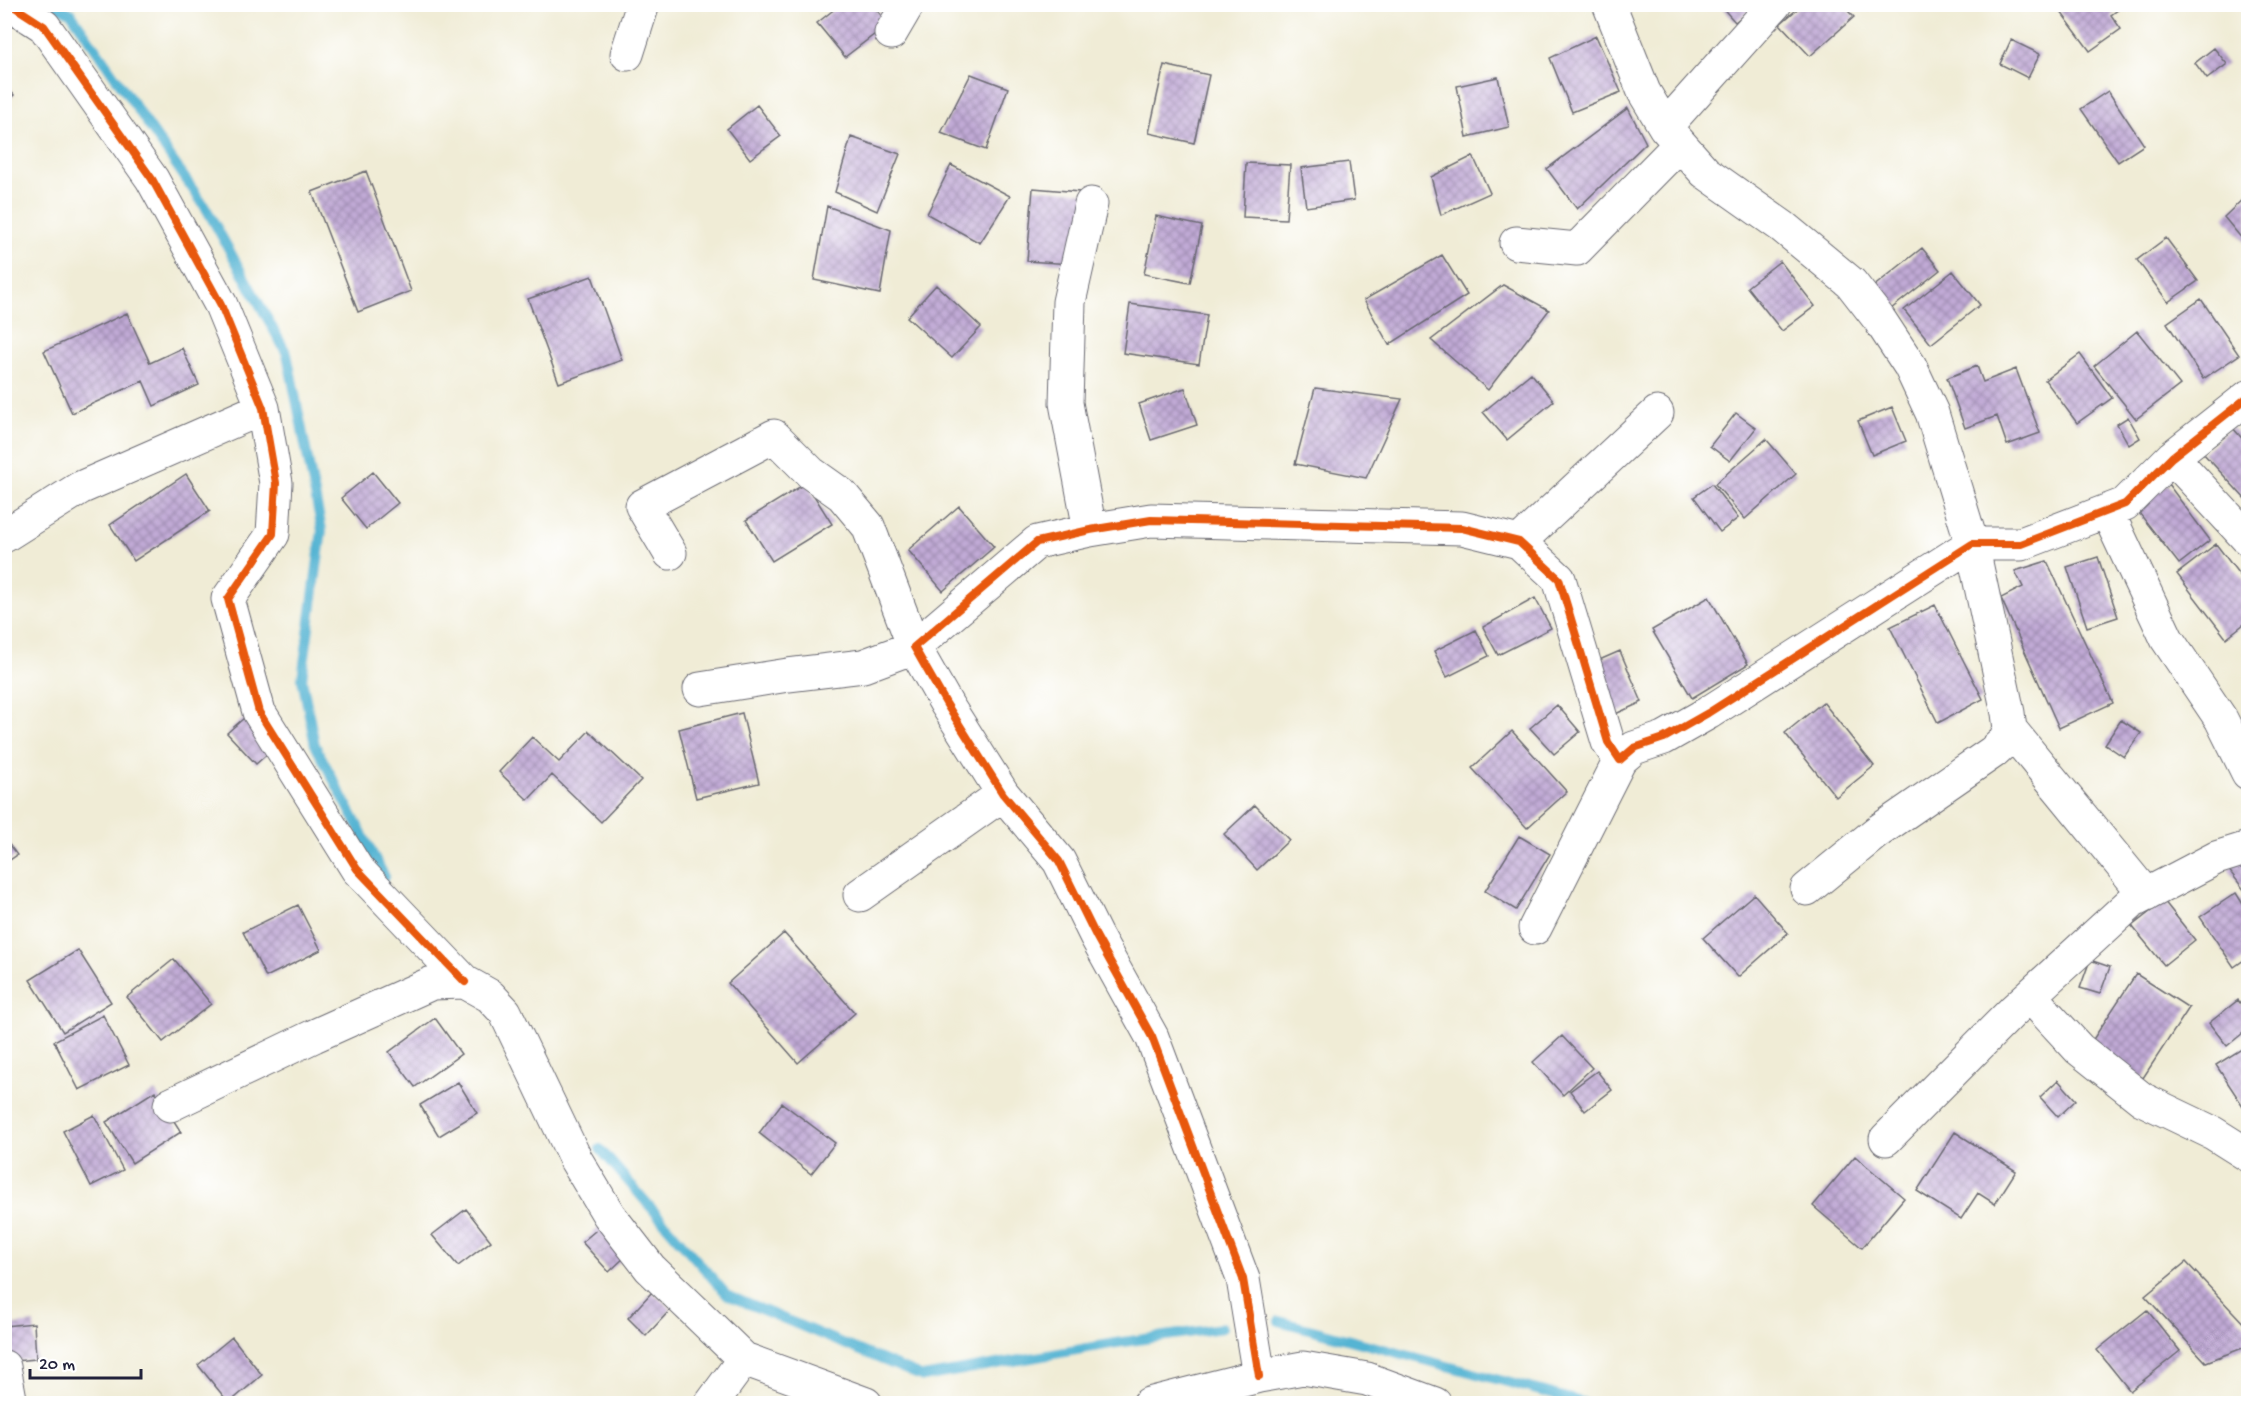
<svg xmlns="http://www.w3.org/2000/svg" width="2253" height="1408" viewBox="0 0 2253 1408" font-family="'Gochi Hand',sans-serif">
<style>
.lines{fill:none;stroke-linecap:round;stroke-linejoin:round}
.stream{stroke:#54b4d3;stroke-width:10}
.building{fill:url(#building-cross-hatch)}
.minor-casing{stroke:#6a6971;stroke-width:35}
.minor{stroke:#fff;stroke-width:33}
.cycleway-casing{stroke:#fff;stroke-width:11}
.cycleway{stroke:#e8590c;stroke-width:8}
</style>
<defs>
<pattern id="building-cross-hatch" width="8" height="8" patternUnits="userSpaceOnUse" patternTransform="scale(1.5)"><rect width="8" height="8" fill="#c1aad6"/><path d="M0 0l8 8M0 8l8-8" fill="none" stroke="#9c8aaf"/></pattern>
</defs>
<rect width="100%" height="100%" fill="#fff"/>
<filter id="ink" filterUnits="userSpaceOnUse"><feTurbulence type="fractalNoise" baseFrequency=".0167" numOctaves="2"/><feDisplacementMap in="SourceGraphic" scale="12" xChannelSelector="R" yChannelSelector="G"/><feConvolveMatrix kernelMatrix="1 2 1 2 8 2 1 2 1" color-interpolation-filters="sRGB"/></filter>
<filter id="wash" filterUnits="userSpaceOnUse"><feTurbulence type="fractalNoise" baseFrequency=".008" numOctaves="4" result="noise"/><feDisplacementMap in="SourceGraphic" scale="24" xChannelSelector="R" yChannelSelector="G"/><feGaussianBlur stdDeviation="1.35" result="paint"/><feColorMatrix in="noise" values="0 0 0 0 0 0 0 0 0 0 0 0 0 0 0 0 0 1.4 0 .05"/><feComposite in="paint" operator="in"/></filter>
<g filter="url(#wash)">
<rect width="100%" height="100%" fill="#f0ecd6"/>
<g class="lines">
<path class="stream" d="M52,4L71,13L207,210L287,354L322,530L302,679L315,745L385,877
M600,1149L727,1295L923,1377L1116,1343L1222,1328
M1279,1321L1589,1404"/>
</g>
<g id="blocks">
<path class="building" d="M841,4H872L888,24L845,57L817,23Z
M1719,4H1757L1735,22Z
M2055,4H2126L2111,15L2121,29L2090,51Z
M1802,5H1842L1854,17L1810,56L1780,24Z
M1596,36L1621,92L1572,112L1550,58Z
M2011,40L2040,54L2028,78L2000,64Z
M2214,48L2227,64L2207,79L2195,63Z
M1164,65L1209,75L1194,143L1149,133Z
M971,74L1008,88L986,150L941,133Z
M1498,77L1509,127L1467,137L1457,86Z
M4,84L14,95L4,104Z
M2108,91L2144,145L2118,162L2081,109Z
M757,105L781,136L750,159L727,129Z
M1628,108L1646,143L1577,209L1547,169Z
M851,137L900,154L877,211L835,192Z
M1473,156L1490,193L1441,215L1431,177Z
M1349,162L1354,200L1306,207L1301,168Z
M1246,163L1290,165L1286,219L1243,217Z
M951,165L1010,196L980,243L927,214Z
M366,171L411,291L358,312L312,192Z
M1033,188L1091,193L1086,265L1027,261Z
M2248,194V246L2224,217Z
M827,206L891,230L880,294L814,280Z
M1156,216L1202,226L1190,283L1144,274Z
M2166,238L2198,281L2168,302L2137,260Z
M1922,248L1940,270L1891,309L1873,287Z
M1442,255L1467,295L1389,345L1364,300Z
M1780,261L1815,306L1782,331L1747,287Z
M1953,271L1980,305L1931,344L1904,310Z
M592,276L622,360L559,383L528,299Z
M936,285L981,327L952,358L907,317Z
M1503,285L1549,310L1488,390L1431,340Z
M2201,299L2239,355L2203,379L2167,323Z
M1130,304L1207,315L1199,364L1123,353Z
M127,313L150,363L182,348L199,385L154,406L143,381L72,413L44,351Z
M2137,331L2180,385L2136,419L2094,366Z
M2080,354L2112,398L2077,423L2045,380Z
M1977,366L1983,382L2016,369L2040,433L2007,445L1997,416L1965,428L1947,378Z
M1531,373L1554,401L1507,440L1483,412Z
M1185,388L1197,425L1151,440L1139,404Z
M1315,388L1402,399L1366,478L1295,464Z
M1892,407L1906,441L1872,455L1858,421Z
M1736,413L1756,428L1730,461L1710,446Z
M2128,417L2140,438L2129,445L2117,424Z
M2232,427L2248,445V502L2203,453Z
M1766,439L1796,474L1745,519L1715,484Z
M373,472L398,503L366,529L341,498Z
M186,474L210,511L134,561L110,525Z
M806,483L832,524L772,561L746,520Z
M1712,484L1738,518L1720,532L1694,497Z
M2168,484L2210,540L2179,564L2136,509Z
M959,506L994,547L943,591L908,550Z
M2216,544L2248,586V621L2226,638L2177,574Z
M2098,557L2118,617L2087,627L2067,567Z
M2047,561L2113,703L2059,728L2001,598L2023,587L2015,571Z
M1709,597L1748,664L1692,698L1652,630Z
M1535,598L1551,628L1498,655L1483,627Z
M1935,605L1983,699L1938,723L1890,627Z
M1476,630L1489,656L1447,677L1434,651Z
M1620,651L1642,702L1611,716L1588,665Z
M1823,702L1874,766L1836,797L1785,733Z
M1557,705L1580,732L1554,754L1530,728Z
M742,713L759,783L696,798L679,729Z
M244,718L273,749L256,764L227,733Z
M2121,720L2141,733L2124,757L2105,744Z
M589,731L641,780L601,822L552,775L528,800L499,772L532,737L559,762Z
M1512,731L1567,792L1527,828L1472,768Z
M1255,805L1289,840L1257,870L1224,834Z
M1519,836L1550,854L1516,910L1485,891Z
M4,838L17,855L4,864Z
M2248,854V895L2228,869Z
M2236,893L2248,912V957L2234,967L2200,917Z
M1754,894L1788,933L1738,977L1703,938Z
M2164,901L2195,940L2164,965L2132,926Z
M298,905L321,950L266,977L243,932Z
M784,933L855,1013L798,1063L728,983Z
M78,950L111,1002L63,1032L30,980Z
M174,959L211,1004L163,1042L127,997Z
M2090,960L2110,967L2100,994L2080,988Z
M2136,974L2189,1008L2143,1078L2090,1044Z
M2238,1000L2248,1014V1029L2227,1046L2209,1023Z
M103,1015L129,1065L79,1090L54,1041Z
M435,1018L461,1054L415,1087L389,1052Z
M1562,1036L1592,1068L1563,1095L1533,1062Z
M2248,1045V1103L2243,1106L2216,1065Z
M1597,1071L1612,1090L1585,1111L1570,1091Z
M2058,1080L2076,1100L2058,1117L2040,1097Z
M458,1082L477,1113L439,1136L420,1105Z
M155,1091L181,1132L132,1163L106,1122Z
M782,1103L835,1143L811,1174L759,1133Z
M94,1115L123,1170L91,1186L63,1131Z
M1955,1132L2016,1171L1995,1204L1978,1193L1961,1219L1917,1191Z
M1855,1156L1904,1198L1862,1248L1813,1206Z
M466,1209L491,1241L458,1266L432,1235Z
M601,1226L627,1255L609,1272L582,1242Z
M2186,1262L2248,1328V1346L2206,1362L2145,1296Z
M652,1292L671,1309L646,1336L628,1318Z
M2147,1310L2180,1351L2130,1391L2097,1350Z
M34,1323L36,1359L4,1362V1326Z
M232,1337L262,1375L229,1403L198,1365Z"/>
</g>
</g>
<g filter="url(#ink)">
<use href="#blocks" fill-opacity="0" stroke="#6a6971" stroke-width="1.5"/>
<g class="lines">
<g class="minor-casing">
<path id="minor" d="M10,4L44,26L152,179L221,305L263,408L276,483L273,534L228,599L259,712L357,869L465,982
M1609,4L1644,92L1665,127L1705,172L1783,227L1851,283L1879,319L1910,366L1932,413L1972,544L2008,713L2010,729L2005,741L1993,752L1877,832L1807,889
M891,33L908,4
M627,54L643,4
M1665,127L1775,4
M1516,243L1577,249L1680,144
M2172,457L2248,539
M2107,511L2167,639L2221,719L2248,773
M1090,530L1066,403L1069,302L1091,204
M4,536L80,488L263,408
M1519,542L1657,413
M670,553L642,506L774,436L811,473L842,495L868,526L914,647L863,666L788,675L700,689
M2010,729L2146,895
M860,895L1003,794
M1535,928L1620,760
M2030,996L2079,1049L2142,1099L2213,1133L2248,1155
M170,1105L314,1036L432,983L465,982L490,996L505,1012L576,1160L609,1215L650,1268L744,1359L866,1404
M1886,1139L2013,1011L2132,902L2216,858L2248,848
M4,1367L11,1404
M1259,1376L1243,1279L1152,1037L1096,936L1059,861L1003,794L947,705L914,647L1037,542L1090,530L1151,520L1462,528L1519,542L1559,579L1608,742L1620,760L1634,748L1664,738L1708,713L1972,544H2021L2125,504L2172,457L2248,397
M711,1404L744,1359
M1149,1404L1259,1376L1303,1368L1367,1379L1435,1404"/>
</g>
<use href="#minor" class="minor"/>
<g class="cycleway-casing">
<path id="cycleway" d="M10,4L44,26L152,179L221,305L263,408L276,483L273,534L228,599L259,712L357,869L465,982
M1259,1376L1243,1279L1152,1037L1096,936L1059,861L1003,794L947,705L914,647L1037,542L1090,530L1151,520L1462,528L1519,542L1559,579L1608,742L1620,760L1634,748L1664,738L1708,713L1972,544H2021L2125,504L2172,457L2248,397"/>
</g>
<use href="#cycleway" class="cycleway"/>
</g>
</g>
<rect width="2253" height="1408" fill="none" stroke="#fff" stroke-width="24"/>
<path d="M30 1369v9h111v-9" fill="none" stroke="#22223b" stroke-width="3"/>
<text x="39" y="1369" font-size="18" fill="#22223b" stroke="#ffffff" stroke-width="4.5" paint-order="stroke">20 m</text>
</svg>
